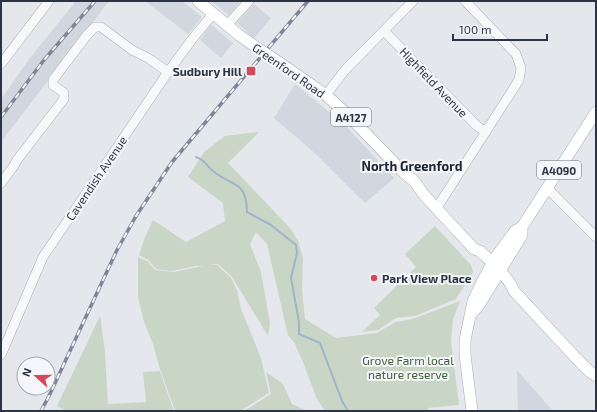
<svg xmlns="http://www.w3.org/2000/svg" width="597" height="412" viewBox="0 0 597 412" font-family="'Exo 2',sans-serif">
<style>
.built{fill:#d2d6de}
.green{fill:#c9d6c5}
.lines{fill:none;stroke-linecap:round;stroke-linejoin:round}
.stream{stroke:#9fb4cc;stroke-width:2}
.minor-casing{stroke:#a9aeb7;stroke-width:10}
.major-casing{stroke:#a3abb8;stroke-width:12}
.minor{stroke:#f7f8fa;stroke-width:9}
.major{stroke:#fff;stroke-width:11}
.rail-casing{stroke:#7d8696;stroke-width:3.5}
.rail{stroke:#f4f6f9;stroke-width:2;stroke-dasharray:6;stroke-linecap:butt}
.major-bridge-casing{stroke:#a3abb8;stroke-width:12;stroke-linecap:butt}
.major-bridge{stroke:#fff;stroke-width:11}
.poi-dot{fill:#d1495b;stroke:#f4f6f9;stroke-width:1.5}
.labels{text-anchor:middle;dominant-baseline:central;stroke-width:4;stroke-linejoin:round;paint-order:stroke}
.shield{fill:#f4f6f9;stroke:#676e7b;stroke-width:1}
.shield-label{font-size:11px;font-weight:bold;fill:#2b3445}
.street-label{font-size:12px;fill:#2b3445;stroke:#f4f6f9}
.poi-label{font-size:12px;font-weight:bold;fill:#2b3445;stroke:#f4f6f9;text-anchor:end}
.park-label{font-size:12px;fill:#3f6138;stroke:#f4f6f9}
.neighbourhood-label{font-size:13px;font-weight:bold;fill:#1d2536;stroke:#f4f6f9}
</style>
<rect width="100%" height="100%" fill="#e4e7ec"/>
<path class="built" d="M76,1H109L1,142V99L30,58Z
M145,1H182L202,17L188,34Z
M211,1H241L229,15Z
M254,4L271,18L254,38L237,23Z
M211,25L233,43L221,58L200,40Z
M295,84L344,124L394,178L365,203L318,156L274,118Z
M517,370L553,411H518Z"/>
<path class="green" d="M259,132L228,163L291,229L298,241L303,258L302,290L305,319L336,338L377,333L396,322L413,319L460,301L453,320L451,341L459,405L428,408V411H325L316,397L303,362L294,342L288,335L267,244L256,232L250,244L261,272L270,323L268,336L232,277L218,264L208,265H217L231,278L237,290L241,309L261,358L269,393L240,411H177L174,408L159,366L153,344L144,322L138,297V257L147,261L155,270L174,272L203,266H196L172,271L156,269L148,260L139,255L145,237L153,220L186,242L225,221L223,203L188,177L204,152L225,136Z
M435,226L471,265L473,272L456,299L415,316L396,318L378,330L362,332L380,315L374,308L416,267L405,254Z
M100,316L105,352L108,404L146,402L143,372L160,371L173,409L176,411H66L57,406Z
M266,372L283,384L292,404L307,411H244L271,394Z"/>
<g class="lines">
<path class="stream" d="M196,157C208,162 205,165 213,171C221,178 233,182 240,188C246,194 247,204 247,212L271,225L296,245L297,253L291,278L299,322V334L320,343L342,401L348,411"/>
<g class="minor-casing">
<path id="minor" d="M227,25L249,1
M384,31L477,126L486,132
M1,64L49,1
M326,95L345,70L413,1
M1,183L13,167L17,160L64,99V93L53,85V80L87,35L95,27H101L132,50L148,58L168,72
M547,188L596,237
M436,209L519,80L521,68L516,54L465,1
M1,355L43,257L168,72L193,38L213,14"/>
</g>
<g class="major-casing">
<path id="major" d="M198,1L239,35L259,49
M277,61L326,95L349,116L401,170L414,181L425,196L462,236L474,249L480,251C491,262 508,276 514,291L576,358L590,372L596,376
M471,314L479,305L522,235V227
M472,411L465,355V340L473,301L482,282L495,258L515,231L522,227L596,112"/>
</g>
<use href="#minor" class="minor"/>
<use href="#major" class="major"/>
<g class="rail-casing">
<path id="rail" d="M1,117L44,60L95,1
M41,411L49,396L117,250L136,216L172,162L308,1"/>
</g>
<use href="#rail" class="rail"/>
<g class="major-bridge-casing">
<path id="major-bridge" d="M259,49L277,61"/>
</g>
<use href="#major-bridge" class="major-bridge"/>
</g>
<g class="poi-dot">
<rect x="246" y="66" width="10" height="10" rx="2"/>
<circle cx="374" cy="278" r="4"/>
</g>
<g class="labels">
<g class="shield">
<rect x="331" y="108" width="40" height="18" rx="3"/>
<rect x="537" y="161" width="44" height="18" rx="3"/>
</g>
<g class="shield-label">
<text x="351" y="117">A4127</text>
<text x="559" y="170">A4090</text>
</g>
<g class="street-label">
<text transform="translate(289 70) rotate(35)">Greenford Road</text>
<text transform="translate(434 82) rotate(46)">Highfield Avenue</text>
<text transform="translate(96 178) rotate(-56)">Cavendish Avenue</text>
</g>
<g class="poi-label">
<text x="242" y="71">Sudbury Hill</text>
<text x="382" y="278" text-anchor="start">Park View Place</text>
</g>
<g class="park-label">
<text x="408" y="360">Grove Farm local<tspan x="408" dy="14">nature reserve</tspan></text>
</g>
<g class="neighbourhood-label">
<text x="412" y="166">North Greenford</text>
</g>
</g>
<rect width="597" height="412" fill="none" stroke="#2b3445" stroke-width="4"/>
<g transform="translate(36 376) rotate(291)"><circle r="19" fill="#f4f6f9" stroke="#a4a8b1"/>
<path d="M0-3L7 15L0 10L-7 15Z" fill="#d1495b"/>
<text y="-6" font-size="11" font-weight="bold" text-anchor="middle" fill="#2b3445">N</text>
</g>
<path d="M453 34v6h94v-6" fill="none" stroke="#2b3445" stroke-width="2"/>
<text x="459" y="34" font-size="12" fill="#2b3445" stroke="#f4f6f9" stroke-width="3" paint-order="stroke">100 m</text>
</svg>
